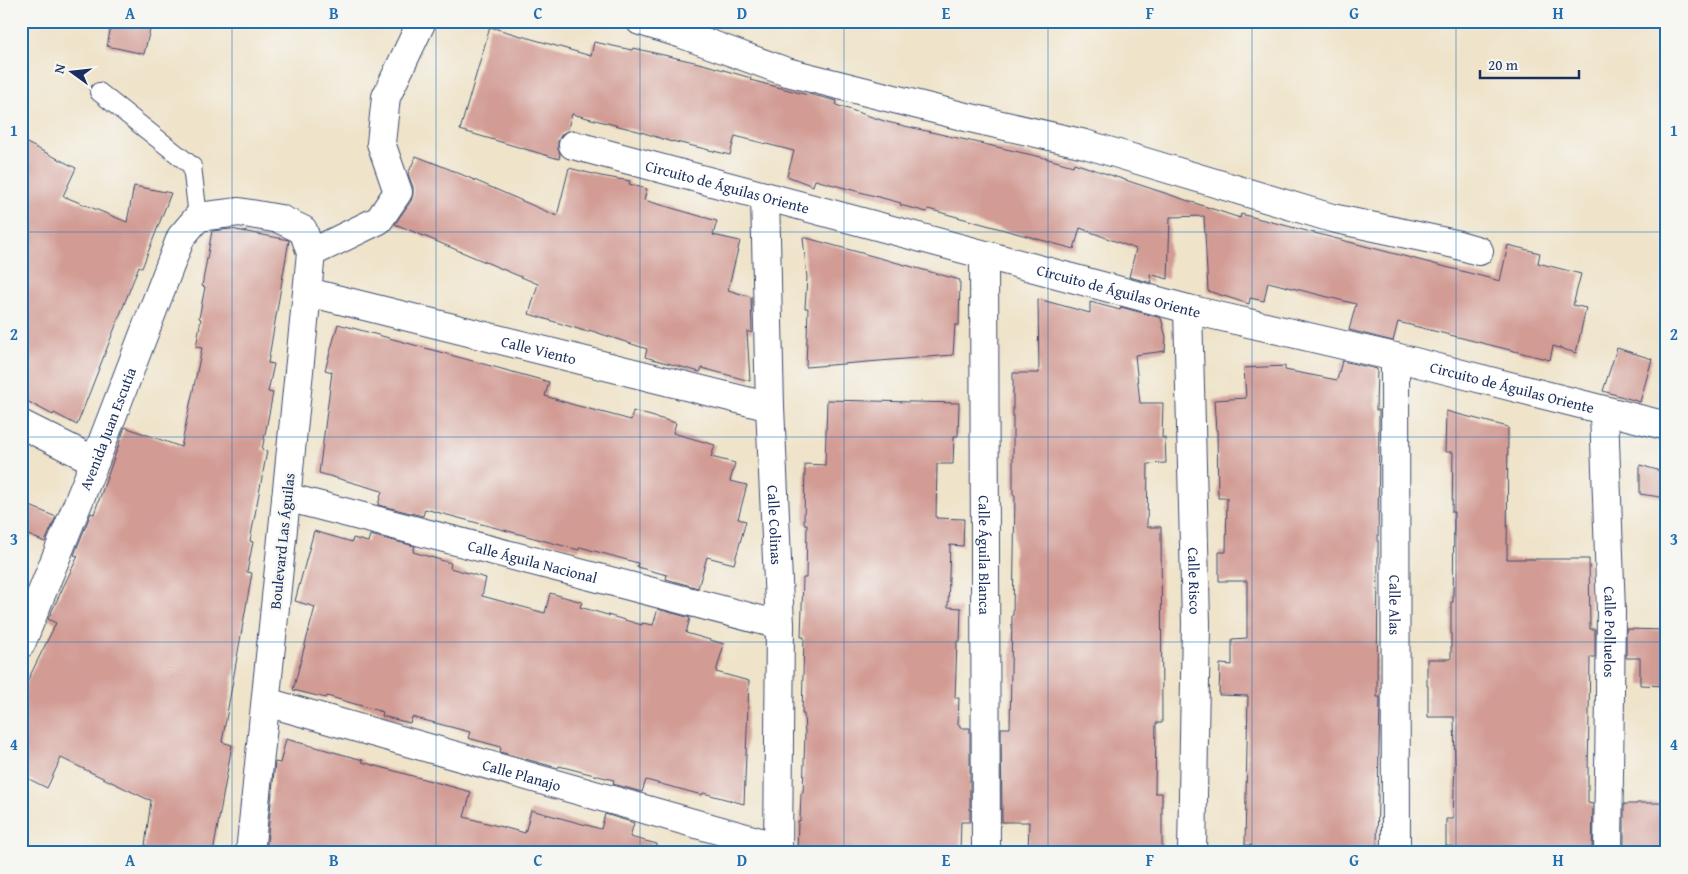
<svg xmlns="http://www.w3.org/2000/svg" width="1688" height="874" viewBox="0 0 1688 874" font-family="'Gentium Book Plus',serif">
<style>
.building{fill:#d29b94}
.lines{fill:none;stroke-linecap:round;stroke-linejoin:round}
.lane-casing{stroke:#3b4a6e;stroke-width:20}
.street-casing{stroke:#3b4a6e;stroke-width:30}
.lane{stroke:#fff;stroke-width:18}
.street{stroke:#fff;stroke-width:28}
.grid{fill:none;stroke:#1f6fb2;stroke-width:1;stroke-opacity:0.55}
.labels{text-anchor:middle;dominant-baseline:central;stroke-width:5;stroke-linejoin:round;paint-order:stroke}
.street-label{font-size:15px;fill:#1b2f5e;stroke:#f6f6f2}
.neatline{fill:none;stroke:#1f6fb2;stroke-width:2}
.grid-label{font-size:16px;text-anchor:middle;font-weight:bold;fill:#1f6fb2}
</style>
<rect width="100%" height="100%" fill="#f6f6f2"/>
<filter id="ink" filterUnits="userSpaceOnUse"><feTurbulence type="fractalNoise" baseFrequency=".02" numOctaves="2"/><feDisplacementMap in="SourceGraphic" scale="10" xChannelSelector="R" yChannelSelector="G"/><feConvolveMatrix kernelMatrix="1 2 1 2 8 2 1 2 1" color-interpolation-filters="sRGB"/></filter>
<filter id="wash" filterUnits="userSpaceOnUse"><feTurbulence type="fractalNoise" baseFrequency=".0096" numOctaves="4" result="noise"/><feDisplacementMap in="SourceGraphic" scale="20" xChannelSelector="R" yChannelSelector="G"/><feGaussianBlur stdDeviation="1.12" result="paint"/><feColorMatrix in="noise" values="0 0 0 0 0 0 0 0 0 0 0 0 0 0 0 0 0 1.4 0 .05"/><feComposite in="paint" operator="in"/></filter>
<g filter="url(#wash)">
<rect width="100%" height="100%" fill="#efe3c9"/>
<g id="blocks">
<path class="building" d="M112,21H152L144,54L107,46Z
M490,27L591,56L594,42L632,50L633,48L703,64L751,78L750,80L808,95L809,94L837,101L836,105L887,122L1041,157L1073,166L1074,163L1240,218L1241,214L1500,281L1508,245L1540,253L1538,263L1581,274L1573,305L1586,308L1576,353L1553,346L1550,360L1398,322L1393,341L1349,330L1356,304L1268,282L1264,301L1250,298L1249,304L1208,291L1204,216L1170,217L1168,279L1150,274L1152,283L1129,277L1136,249L1080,228L1074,249L928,209L927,212L900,205L901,203L815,180L813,186L787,176L794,151L735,136L730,155L672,141V142L638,131L572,114L567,131L562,134L558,141V149L560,154L559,159L460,130Z
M21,140L76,168L63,196L127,222L134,186L171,193L142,268L139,266L77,425L54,413L53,415L21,398Z
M416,156L449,169L557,216L569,168L601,176L630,181L629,184L647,189L644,200L717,221L713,235L740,241L728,290L751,297L752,333L747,331L750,381L702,368L700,372L645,357L647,349L589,330L588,332L529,314L538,284L395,224L411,201L413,194V187L408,174Z
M231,229L289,240L268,363L274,364L268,392L273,393L262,450L267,451L250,541L253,542L247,572L252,573L222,742L232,745L213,853H144L151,800L147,799L61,758L47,788L21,775V694L56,623L48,619L78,556L74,555L91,513L94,514L125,427L181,447L202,348L196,347L201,319L199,318L205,287L202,286L212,231Z
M803,237L960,280L959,325H955L953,355L806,367L808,308H805L807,278Z
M1038,299L1090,313V302L1120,310L1121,307L1161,318L1166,337L1165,351L1135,355L1140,403H1163L1162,438H1165L1166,463L1148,464L1147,527H1161L1162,723H1156L1155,793H1162V849H1160V853H1028L1029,822H1002L1001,728H1010L1012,615H1013L1015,495H1013V373H1039Z
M338,324L549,382L545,396L571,404L631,420L633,411L676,423L673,433L715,445L711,457L735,463L730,481L747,485L738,519L746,521L734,564L707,557L698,588L666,579L667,575L637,567L638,563L580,547L579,550L425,509L423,516L378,505L382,491L319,473L332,372L325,370Z
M1617,348L1652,359L1640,402L1603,391Z
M1342,361L1377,369L1376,410H1379L1377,697H1380L1377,848H1358V853H1251V845H1245L1248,696L1219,695L1220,664L1232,665V639L1247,638V581H1219V552H1226L1227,498H1218L1217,430H1216L1214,400L1246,398L1244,368L1285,366V370L1337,380Z
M827,400L959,403L958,436H954L953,464H937L936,518L964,519L963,546L950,545L948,607L961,608L960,641H957L955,698H959L958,725H960V728H970V822H961L960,851H955V853H797L798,821H800L801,793H803L805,733L804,714H802L804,637H801L803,578H806L807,524H804L805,464L825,465Z
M1446,411L1508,427L1507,559H1589L1590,629H1595V657H1590L1588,775V803L1593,804L1592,853H1454V847L1446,846V819H1453L1455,763L1454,717H1428V686H1427V659H1451V602H1453L1454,512H1452L1453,452H1445Z
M1640,465L1667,473V498L1640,494Z
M21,502L56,517L45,542L21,532Z
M314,531L352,542L353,538L368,542L370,535L415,546L413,552L451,563L450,568L486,578L482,596L545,613L550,593L582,602L580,607L642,625V623L653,625L658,609L690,618L686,633L724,644L716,672L749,681L744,804L703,793L702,795L646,780L642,792L613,784L614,780L559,766L558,768L500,752L501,747L468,738L470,732L412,717L410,723L382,716L383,712L327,696L326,698L293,690L315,607L295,601Z
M1626,629L1667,630V686L1640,685V658H1626Z
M286,739L363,760L362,762L471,792L464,817L525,833L531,810L601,829L605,814L634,823L630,837L657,844L656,853H266L275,762L280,763Z
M1637,803H1667V853H1624V804H1637Z"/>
</g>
</g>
<g filter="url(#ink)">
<use href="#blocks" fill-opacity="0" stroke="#3b4a6e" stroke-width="1"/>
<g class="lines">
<g class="lane-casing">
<path id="lane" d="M99,92L192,166L198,217"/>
</g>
<g class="street-casing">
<g id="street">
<path d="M640,21L682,34L787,72L966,117L1085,144L1332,218L1455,244L1479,251"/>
<path id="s1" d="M573,145L1188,309L1395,357L1667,426"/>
<path id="s2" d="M765,196L770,407L780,625L778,853"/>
<path d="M311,253L379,220L398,192L381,143L386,97L422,21"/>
<path id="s3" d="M984,256L986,853"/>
<path id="s4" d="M308,292L770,407"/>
<path id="s5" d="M1188,309L1196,623L1192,853"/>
<path id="s6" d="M1395,357L1396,853"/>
<path id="s7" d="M1604,412L1611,612L1608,853"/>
<path d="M21,424L95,461"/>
<path id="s8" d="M286,497L780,625"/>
<path id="s9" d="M21,644L95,461L181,237L198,217L239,212L280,219L303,230L311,253L250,853"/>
<path id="s10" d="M266,702L778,847"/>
</g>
</g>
<use href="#lane" class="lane"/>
<use href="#street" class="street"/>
</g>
</g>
<path class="grid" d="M232,21V853M436,21V853M640,21V853M844,21V853M1048,21V853M1252,21V853M1456,21V853M21,232H1667M21,437H1667M21,642H1667"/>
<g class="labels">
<g class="street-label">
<text stroke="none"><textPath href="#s1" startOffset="160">Circuito de Águilas Oriente</textPath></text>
<text stroke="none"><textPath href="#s1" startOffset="565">Circuito de Águilas Oriente</textPath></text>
<text stroke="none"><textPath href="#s4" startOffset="238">Calle Viento</textPath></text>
<text stroke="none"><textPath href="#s1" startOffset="970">Circuito de Águilas Oriente</textPath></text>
<text stroke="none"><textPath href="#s9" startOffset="232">Avenida Juan Escutia</textPath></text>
<text stroke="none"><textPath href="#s2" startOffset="329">Calle Colinas</textPath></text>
<text transform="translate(282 541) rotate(-84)">Boulevard Las Águilas</text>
<text stroke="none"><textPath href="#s3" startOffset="299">Calle Águila Blanca</textPath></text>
<text stroke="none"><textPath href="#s8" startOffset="255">Calle Águila Nacional</textPath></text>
<text stroke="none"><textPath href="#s5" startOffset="272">Calle Risco</textPath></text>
<text stroke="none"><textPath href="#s6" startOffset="248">Calle Alas</textPath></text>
<text stroke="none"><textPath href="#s7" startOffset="220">Calle Polluelos</textPath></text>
<text stroke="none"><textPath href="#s10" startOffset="266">Calle Planajo</textPath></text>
</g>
</g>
<rect width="1688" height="874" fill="none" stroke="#f6f6f2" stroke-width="55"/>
<g transform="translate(72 72) rotate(285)" stroke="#f6f6f2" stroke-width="4" paint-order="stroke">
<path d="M0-4L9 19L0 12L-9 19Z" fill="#1b2f5e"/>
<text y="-8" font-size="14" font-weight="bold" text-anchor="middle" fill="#1b2f5e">N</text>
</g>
<path d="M1480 70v8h99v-8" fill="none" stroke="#1b2f5e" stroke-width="2.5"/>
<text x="1488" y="70" font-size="15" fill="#1b2f5e" stroke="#f6f6f2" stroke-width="4" paint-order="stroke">20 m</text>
<rect x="28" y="28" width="1632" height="818" class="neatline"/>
<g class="grid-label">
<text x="130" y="19">A</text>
<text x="334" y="19">B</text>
<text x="538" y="19">C</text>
<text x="742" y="19">D</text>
<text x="946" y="19">E</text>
<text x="1150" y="19">F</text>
<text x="1354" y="19">G</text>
<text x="1558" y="19">H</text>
<text x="14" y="136">1</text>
<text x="1674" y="136">1</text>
<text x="14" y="340">2</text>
<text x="1674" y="340">2</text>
<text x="14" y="545">3</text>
<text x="1674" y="545">3</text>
<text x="14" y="750">4</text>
<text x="1674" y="750">4</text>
<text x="130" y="866">A</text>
<text x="334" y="866">B</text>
<text x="538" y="866">C</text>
<text x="742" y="866">D</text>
<text x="946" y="866">E</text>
<text x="1150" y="866">F</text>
<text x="1354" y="866">G</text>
<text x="1558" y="866">H</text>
</g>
</svg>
